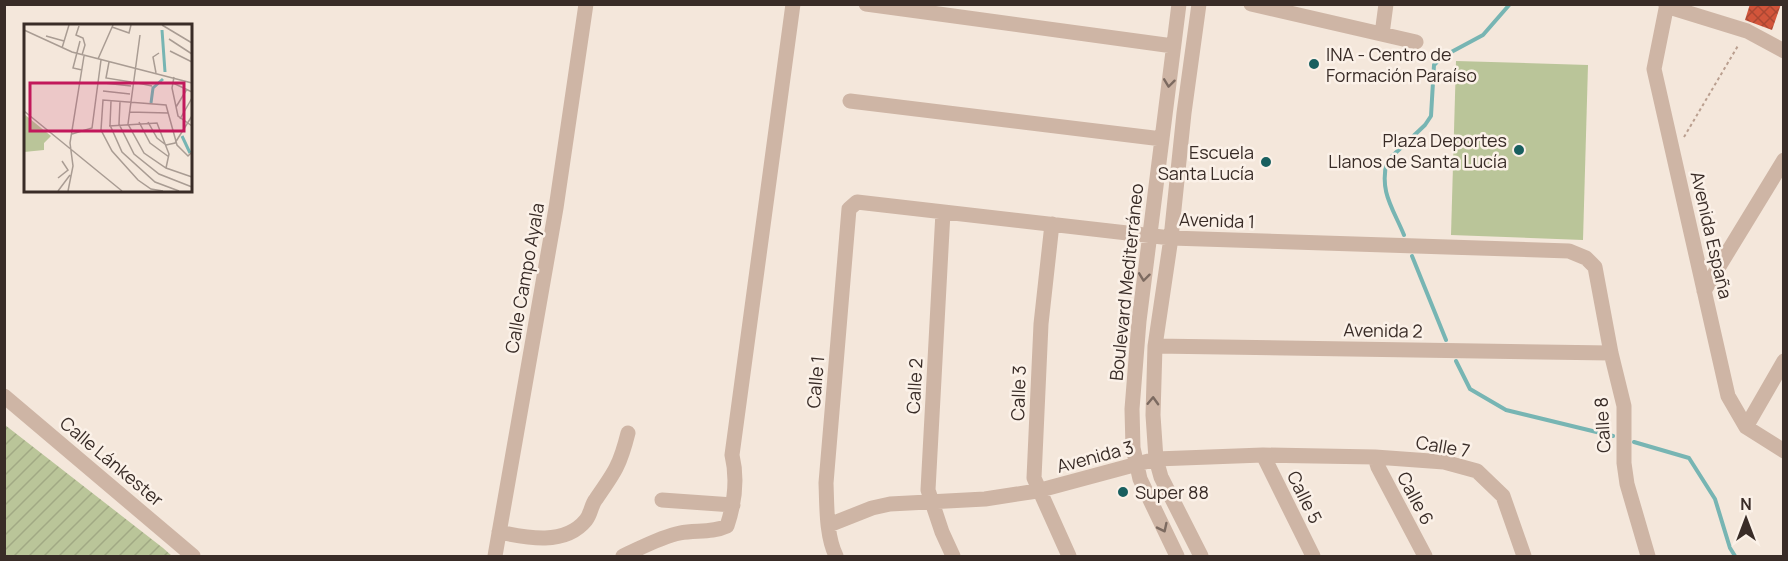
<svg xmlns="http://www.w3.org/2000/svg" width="1788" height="561" viewBox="0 0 1788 561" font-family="Manrope,sans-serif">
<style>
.park{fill:#bac599}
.garden{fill:url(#garden-furrows)}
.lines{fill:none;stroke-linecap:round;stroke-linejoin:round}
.stream{stroke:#77b5b3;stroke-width:4}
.building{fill:url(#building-cross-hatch)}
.path{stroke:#ba9f8f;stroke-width:2;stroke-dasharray:3 3;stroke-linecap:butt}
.minor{stroke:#ceb5a5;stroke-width:15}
.oneway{stroke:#7c6a60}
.poi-dot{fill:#185f5f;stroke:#fbf1e8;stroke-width:2}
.labels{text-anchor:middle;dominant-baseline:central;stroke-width:5;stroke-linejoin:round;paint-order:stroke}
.poi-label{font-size:18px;fill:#392c27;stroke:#fbf1e8;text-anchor:start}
.street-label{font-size:18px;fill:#392c27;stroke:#fbf1e8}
.inset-river{fill:none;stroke:#77b5b3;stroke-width:3}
.inset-road{fill:none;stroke:#a99c93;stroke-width:1.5}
.view{fill:#c2185b;fill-opacity:0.15;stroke:#c2185b;stroke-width:3}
.inset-edge{fill:none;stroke:#392c27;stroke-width:3}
</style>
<defs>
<pattern id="garden-furrows" width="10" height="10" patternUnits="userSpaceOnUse" patternTransform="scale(1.5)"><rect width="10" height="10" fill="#bac599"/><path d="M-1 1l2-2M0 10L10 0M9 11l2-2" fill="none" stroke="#a1a984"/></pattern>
<pattern id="building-cross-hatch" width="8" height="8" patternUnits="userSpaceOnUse" patternTransform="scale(1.5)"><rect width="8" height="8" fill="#d2553b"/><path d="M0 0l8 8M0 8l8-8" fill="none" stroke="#ab4732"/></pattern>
</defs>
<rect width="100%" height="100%" fill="#f4e7db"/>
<path class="park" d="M1456,61L1588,65L1583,240L1451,235Z"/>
<path class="garden" d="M5,425L163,548L172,556H5Z"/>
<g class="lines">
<path class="stream" d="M1404,235C1393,208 1379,192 1387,161L1425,125L1431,116L1434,65L1442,57L1483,35L1510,4
M1412,256L1446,340
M1456,361L1470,389L1506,410L1613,436
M1634,442L1689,458L1715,499L1730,548L1735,556"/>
</g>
<path class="building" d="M1750,4H1781L1772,30L1745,20Z"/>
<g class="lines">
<path class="path" d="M1684,137L1739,44"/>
<path class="minor" d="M866,4L1173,46
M1199,4L1184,113L1171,238L1155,346L1153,415L1156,459L1161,477L1201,556
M1251,4L1416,42
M1667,4L1654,69L1728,396L1746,427L1784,451
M1666,6L1747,31L1784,51
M1382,34L1386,4
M850,101L1162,139
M943,212L928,490L942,532L953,556
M1052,224L1041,324L1034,478L1069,556
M1704,291L1784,160
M1155,346L1611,353
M4,396L193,556
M1746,427L1784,361
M1263,455L1313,556
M1375,457L1378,467L1425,556
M662,500L733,505
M829,525L872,508L890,504L985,499L1037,491L1156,459L1263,455L1375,457L1444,462L1477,471L1503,496L1524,556
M499,532C527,538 565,546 586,520C591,514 591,505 596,499C615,472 620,465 628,433
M495,556L556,208L586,4
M623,556C641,548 660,537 680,533C696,530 712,533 727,526C735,502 738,480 732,455L793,4
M836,556C826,535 827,507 826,483L849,209L857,202L1171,238L1569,251L1586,258L1595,267L1611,353L1624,406V463L1627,484L1648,556
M1177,556L1140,479L1133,448L1132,409L1139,321L1179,4"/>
</g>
<defs><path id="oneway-chevron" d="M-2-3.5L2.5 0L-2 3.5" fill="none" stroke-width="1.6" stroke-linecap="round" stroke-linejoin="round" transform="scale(1.5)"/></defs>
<g class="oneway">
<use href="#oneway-chevron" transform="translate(1169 83) rotate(97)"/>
<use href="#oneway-chevron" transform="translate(1144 277) rotate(97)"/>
<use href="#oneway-chevron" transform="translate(1153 401) rotate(-88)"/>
<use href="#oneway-chevron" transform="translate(1163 528) rotate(64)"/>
</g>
<g class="poi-dot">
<circle cx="1314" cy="64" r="6"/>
<circle cx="1519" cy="150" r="6"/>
<circle cx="1266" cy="162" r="6"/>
<circle cx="1123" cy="492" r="6"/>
</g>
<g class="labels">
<g class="poi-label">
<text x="1326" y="54">INA - Centro de<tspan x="1326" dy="21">Formación Paraíso</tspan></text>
<text x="1507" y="140" text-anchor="end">Plaza Deportes<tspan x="1507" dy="21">Llanos de Santa Lucía</tspan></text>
<text x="1254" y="152" text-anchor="end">Escuela<tspan x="1254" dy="21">Santa Lucía</tspan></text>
<text x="1135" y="492">Super 88</text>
</g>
<g class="street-label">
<text transform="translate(1217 220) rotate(2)">Avenida 1</text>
<text transform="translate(1712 235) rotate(77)">Avenida España</text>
<text transform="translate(524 278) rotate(-80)">Calle Campo Ayala</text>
<text transform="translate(1126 282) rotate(-84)">Boulevard Mediterráneo</text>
<text transform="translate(1383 330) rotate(1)">Avenida 2</text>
<text transform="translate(815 382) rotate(-85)">Calle 1</text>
<text transform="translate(914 386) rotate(-87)">Calle 2</text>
<text transform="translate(1018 393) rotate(-88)">Calle 3</text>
<text transform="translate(1602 425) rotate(-93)">Calle 8</text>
<text transform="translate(1443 446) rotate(10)">Calle 7</text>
<text transform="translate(1095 456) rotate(-15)">Avenida 3</text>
<text transform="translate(112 461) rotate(40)">Calle Lánkester</text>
<text transform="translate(1305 497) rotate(64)">Calle 5</text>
<text transform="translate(1416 498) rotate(62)">Calle 6</text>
</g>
</g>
<g transform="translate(24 24)">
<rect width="168" height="168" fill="#f4e7db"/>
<path d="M0,90L27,112L20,119V126L0,128Z" fill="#bac599"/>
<path class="inset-river" d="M138,6L141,48M127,79L129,64L139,55M158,112L166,129"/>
<path class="inset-road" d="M138,1L168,19M55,2L52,11L59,14L61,21L58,31M88,3L105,9L107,1M0,6L48,28L168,59M116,11L104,100L120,129L142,144L168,153M22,12L40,17M145,15L168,30M56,17L49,44L58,46M38,24L45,1M146,27L168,38M74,35L89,1M85,38L82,54L107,58M132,49L129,33L135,29M150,53L148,64L154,92L168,102M109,58L128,62M80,59L107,62M149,59L168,68M79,67L106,70M87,77L86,101L98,128L131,158L155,167M96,78L95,100L110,130L135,150L168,163M152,83L163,65M0,87L98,167M105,88L144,89M156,95L168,74M115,98L126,119L145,133M124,98L133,114L142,121M85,102L133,99L145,130L142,144M48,110L68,104L77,36M142,121L151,119L168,92M34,154L44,146L38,137M34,167L46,151M44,167L49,142L46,119L60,32M139,167L127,165L114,156L88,127L77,106L79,76L142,81L153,121L164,132L168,128"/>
<path class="view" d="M6,59H160V107H6Z"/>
<rect width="168" height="168" class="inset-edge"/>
</g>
<rect width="1788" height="561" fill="none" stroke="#392c27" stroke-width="12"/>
<g transform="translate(1746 519)" stroke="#fbf1e8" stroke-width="4.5" paint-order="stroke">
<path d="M0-4.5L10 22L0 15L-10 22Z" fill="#392c27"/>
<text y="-9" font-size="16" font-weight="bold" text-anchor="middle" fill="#392c27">N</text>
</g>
</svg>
